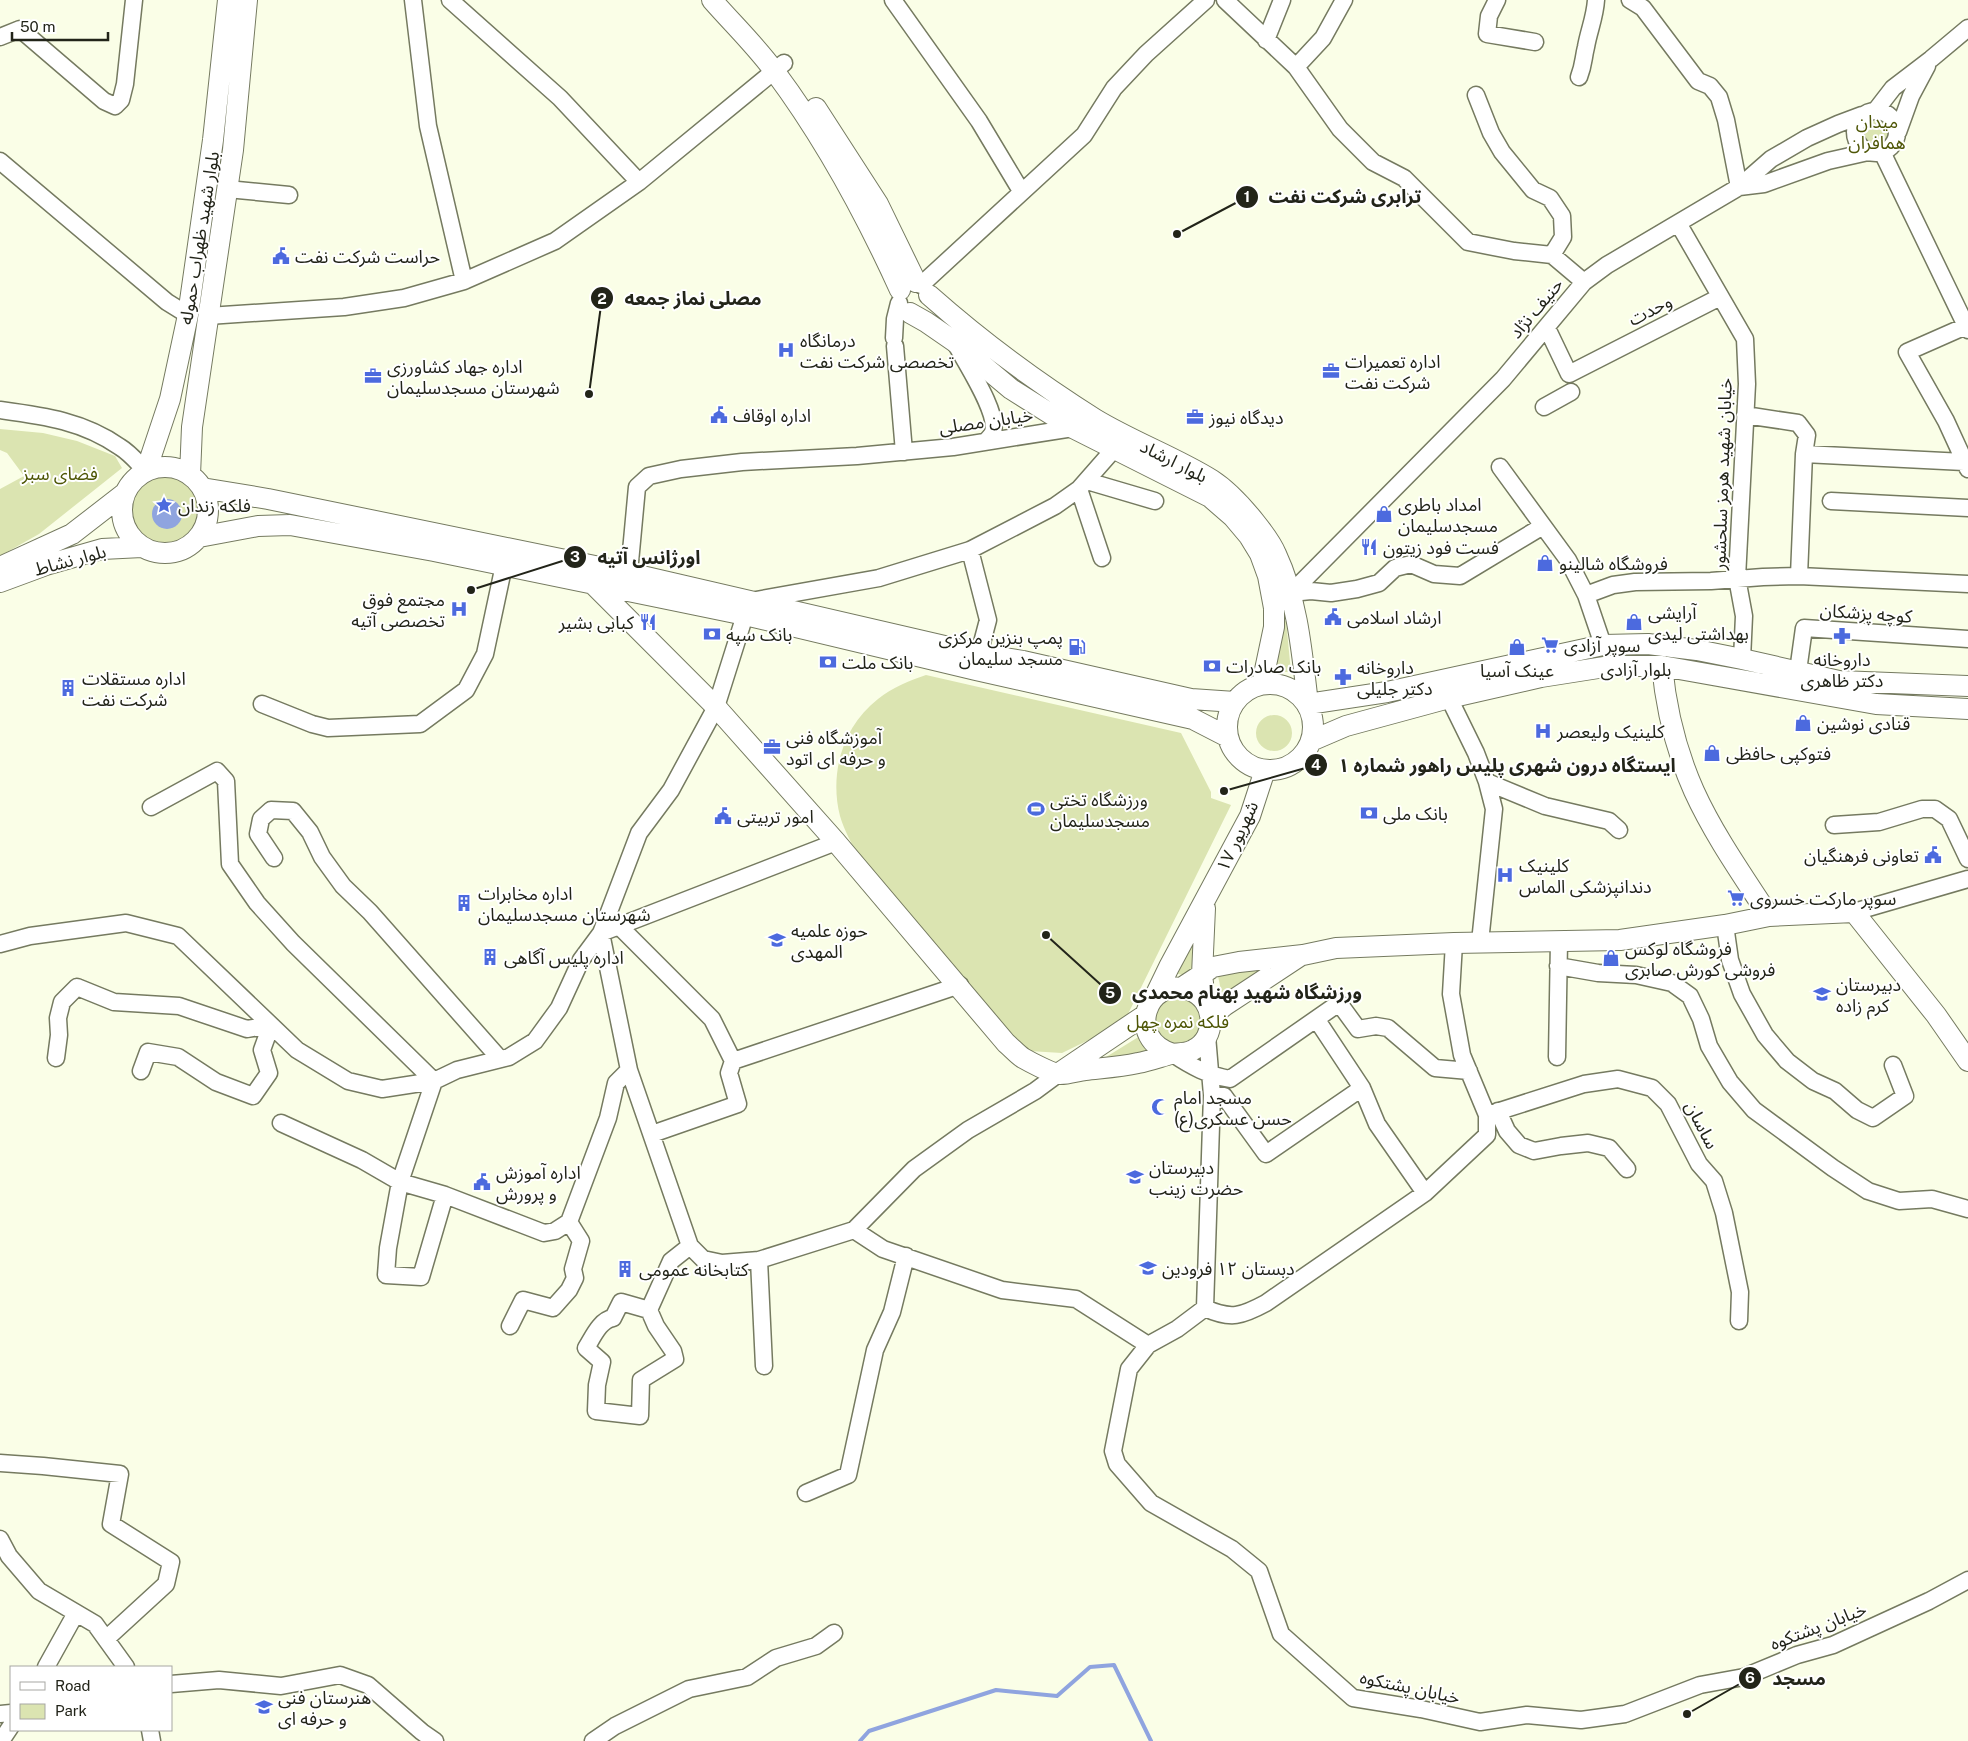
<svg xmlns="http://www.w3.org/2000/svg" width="1968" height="1741" viewBox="0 0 1968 1741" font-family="'Public Sans','Noto Sans Arabic',sans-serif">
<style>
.green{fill:#dbe4b1}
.water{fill:#8fa4df}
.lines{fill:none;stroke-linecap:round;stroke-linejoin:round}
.stream{stroke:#8fa4df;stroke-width:4}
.minor-casing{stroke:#757a60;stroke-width:19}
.major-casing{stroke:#757a60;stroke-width:22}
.minor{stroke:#fff;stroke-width:16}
.major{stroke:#fff;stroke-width:20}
.labels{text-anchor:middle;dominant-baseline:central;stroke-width:4;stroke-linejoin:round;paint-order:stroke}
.park-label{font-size:18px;fill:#4e5606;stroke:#fff}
.street-label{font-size:18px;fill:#222419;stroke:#fff}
.poi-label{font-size:18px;fill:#222419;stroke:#fff;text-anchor:start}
.leader{fill:none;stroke:#222419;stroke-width:2}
.callout-dot{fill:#222419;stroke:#fff;stroke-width:2}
.mark-label{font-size:15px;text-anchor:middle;font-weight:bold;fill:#fff}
.callout-label{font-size:19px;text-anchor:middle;font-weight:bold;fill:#222419;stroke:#fff;stroke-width:4;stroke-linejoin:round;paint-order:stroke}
</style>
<rect width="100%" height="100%" fill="#fafee7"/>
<path class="green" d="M1859 131a18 18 0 1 1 36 0a18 18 0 1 1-36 0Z
M0,429L43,433L77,441L115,456L122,468L39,534L0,556V489L24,476L7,453L0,450Z
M131 512a35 35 0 1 1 70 0a35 35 0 1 1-70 0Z
M1286,621L1291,672H1274L1281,622Z
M926,675L1181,733L1211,792V798L1231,805L1128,1014L1099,1035L1062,1053L1029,1051L1014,1042L859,857C852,844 844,830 840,816C829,773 843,726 878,699C893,687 909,681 926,675Z
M1256 733a18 18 0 1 1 36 0a18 18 0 1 1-36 0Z
M1193,938L1197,940L1191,977L1174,973Z
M1266,966L1267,971L1222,995L1218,976L1219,973Z
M1183,993L1204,1010L1201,1036L1177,1049L1154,1036C1153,1002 1151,1004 1183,993Z
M1140,1036L1149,1054L1098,1062Z"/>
<path class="water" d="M152 514a15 15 0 1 1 30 0a15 15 0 1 1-30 0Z"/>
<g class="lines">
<path class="stream" d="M860,1741L869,1731L996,1690L1057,1696L1090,1667L1114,1665L1151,1741"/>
<g class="minor-casing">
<path id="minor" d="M413,0L428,126L464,281
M450,0L560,98L639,182
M893,0L979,121L1021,191
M1225,0L1296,67L1340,129L1373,162L1404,178L1468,242L1514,251L1552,255L1584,282
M1497,0L1489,16L1487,34L1535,42
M1630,0L1643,8L1698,81L1710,86L1719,97L1726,120L1739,187
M0,37L20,29L104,101L115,106L121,100L125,84L134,0
M1266,40L1282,0
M1296,67L1323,38L1344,0
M1579,77C1584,64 1583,59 1586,47C1589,30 1595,17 1596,0
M1476,95L1491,133L1502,152L1533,190L1550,198L1562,216L1563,237L1552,255
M1876,110L1893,88L1931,59L1968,28
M1855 132a21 21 0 1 1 42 0a21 21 0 1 1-42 0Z
M1898,132L1911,96L1927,66
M1882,152L1968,330
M0,161L167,302L188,315
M1739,187L1764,184L1828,161L1868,152
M227,189L289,195
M1678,223L1745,339L1747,384L1737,578L1744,616L1742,659
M921,285L1084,135L1114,88L1146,54L1206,0
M208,316L344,307L404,298L464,281L555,241L639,182L784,63
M1966,326L1907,352L1946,421L1968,469
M1547,328L1569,374L1720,297
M894,338L895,319L899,303
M895,346L904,452
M957,346C966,364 999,413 993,432C992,435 988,439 986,441
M1544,407L1571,392
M0,410C44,416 83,421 120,447C130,453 138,463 146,471
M1745,415L1798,423L1807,435L1804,454L1799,576
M1804,454L1964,462
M1500,467L1568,560L1586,595L1603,645
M1087,481L1155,501
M1079,489L1102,558
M1831,501L1968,508
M970,550L988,620L979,654
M629,573L637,487L649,476L681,469L742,462L857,456L953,447L1073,428
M1291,593L1503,379L1584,282L1607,265L1739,187L1771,159L1807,138L1838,124L1862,115
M1291,593L1311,591L1331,593L1357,589L1379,583L1395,568L1411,564L1434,574L1460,576L1543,526
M1586,595L1613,585L1635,582L1711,581L1763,577L1799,576L1968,584
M756,600L879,578L970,550L1055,506L1079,489L1115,448
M1798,671L1804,628L1968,639
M1449,698L1476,753L1487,782L1494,809L1480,942
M262,704L312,724L328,728L420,724L466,690L485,654L504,565
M1487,782L1545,806L1609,821L1619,830
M151,807L217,771L226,781L230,864L257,903L293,943L434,1081L400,1182L362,1160L281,1123
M1834,825L1879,822L1922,809H1935L1949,819L1968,859
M274,858L258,834L261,819L271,810L293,811L310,832L322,857L343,886L370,912L500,1059
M1854,912L1968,879
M1725,925L1730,960L1742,994L1765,1035L1787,1061L1813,1081L1835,1091L1857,1110L1873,1118L1905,1096L1893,1065
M620,927L712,1019L733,1061L960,985
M0,944L30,936L126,923L178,936L297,1050L348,1081L382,1089L434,1081L457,1070L509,1057L535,1041L559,1008L581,960L601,933L639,833L671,790L716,707L745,615
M1558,966L1598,973L1636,975L1672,983L1690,996L1701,1019L1709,1046L1730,1082L1754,1110L1833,1168L1868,1191L1899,1201L1932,1199L1968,1209
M1317,1020L1362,1088
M1173,1054C1192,1067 1208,1075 1230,1079L1339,1003L1358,1029L1376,1026L1388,1028L1435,1068L1469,1071
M1557,1057L1559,941
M56,1058L59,1035L58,1018L62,1002L77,987L114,1002L179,1006L247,1029L271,1025L262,1050L269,1073L253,1096L216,1082L178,1057L148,1052L141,1071
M629,1070L690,1246L703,1259L722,1263L759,1260L854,1230L914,1169L968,1130L1035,1091L1058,1074
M1212,1095L1224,1096L1266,1154L1362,1088L1377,1124L1425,1193
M1498,1111L1507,1131L1519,1145L1534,1151L1561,1146L1588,1143L1609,1148L1627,1169
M1487,1115L1584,1084L1618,1079L1652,1088L1668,1104L1699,1164L1714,1181L1724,1213L1740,1292L1739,1321
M652,1134L738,1104L729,1073L733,1061
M400,1182L445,1195L421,1277L386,1275L388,1248Z
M445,1195L544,1233L555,1231L569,1222L608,1118L616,1083L629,1070L601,933L836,842
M854,1230L883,1249L1002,1290L1076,1299L1148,1345
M759,1260L764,1366
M1205,1308L1177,1329L1148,1345L1129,1369L1113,1451L1117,1464L1151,1503L1232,1549L1259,1571L1281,1634L1353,1698L1421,1709L1480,1722L1527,1715L1581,1720L1625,1714L1700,1685L1744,1677L1797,1655L1833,1645L1929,1601L1968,1580
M1205,1308C1231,1320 1242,1316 1266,1303L1425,1193L1487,1135V1115L1462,1055L1451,994L1454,943
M1205,1308L1212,1095L1207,1036
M649,1310L656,1326L673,1351L675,1359L641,1380L640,1416L596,1411L597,1385L602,1362L586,1348C593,1337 600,1320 613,1318L621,1302L649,1310L671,1261L690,1246
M510,1326L523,1300L553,1308L569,1290L575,1278L573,1269L581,1241L569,1222
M0,1463L43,1466L120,1474L111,1524L171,1562L166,1584L106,1639
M806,1493L848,1475L875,1350L892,1312L906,1256
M0,1539L9,1556L39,1591L95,1624L126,1667
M46,1667L76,1613
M171,1684L219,1680L281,1686L340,1675L368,1685L422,1732L435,1741
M0,1714L11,1713
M150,1730L152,1741
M1,1741L11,1726
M593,1741L615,1726L689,1689L747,1677L776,1658L816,1646L834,1633"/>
</g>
<g class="major-casing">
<path id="major" d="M712,0C733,24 756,46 775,72C825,139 865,213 900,290
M816,108L878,204L916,282
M929,295C981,341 1036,382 1095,419C1133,442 1175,457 1212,480C1229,491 1243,507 1255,522C1263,532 1271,542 1276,554C1298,601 1302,653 1308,704L1387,692L1603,645L1648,644L1697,650L1742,659L1839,681L1968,686
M910,313L926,322L955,342L1011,389L1073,428L1210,497L1233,517L1249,536L1260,554L1268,576L1274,608V627L1262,684
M122 510a43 43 0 1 1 86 0a43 43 0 1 1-86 0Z
M146,471L170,399L188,315L213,140L228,0
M190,475L192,427L233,150L247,0
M202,488L268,499L629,573L979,654L1023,661L1191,699L1235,702
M199,537L258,526L290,525L434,551L745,615L976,670L1193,719L1228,737
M0,567L72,534L125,493
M0,582L46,565L102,549L142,547
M592,583L716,707L836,842L1006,1043C1012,1048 1017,1054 1023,1058C1030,1062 1051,1073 1058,1074C1066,1075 1077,1071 1085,1070C1102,1068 1120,1067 1138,1063C1149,1061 1160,1057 1171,1054C1178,1053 1186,1054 1193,1050C1218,1038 1216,999 1189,990C1147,975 1124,1039 1173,1054
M1662,666C1666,708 1677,753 1694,791C1714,835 1743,876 1769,916
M1227 727a43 43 0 1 1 86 0a43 43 0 1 1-86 0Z
M1311,741L1346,726L1449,698L1541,677L1611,666H1662L1876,704L1968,709
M1203,983L1202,975L1205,908
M1181,988L1213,967L1239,962L1303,955L1336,948L1454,943L1620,940L1725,925L1769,916L1854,912L1936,1015L1968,1061
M1154,998L1169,967L1250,816L1265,770
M1211,1017L1224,1006L1300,956
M1062,1071L1145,1015"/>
</g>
<use href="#minor" class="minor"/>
<use href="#major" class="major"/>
</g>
<defs>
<g id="civic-bare" transform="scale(1.35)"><path d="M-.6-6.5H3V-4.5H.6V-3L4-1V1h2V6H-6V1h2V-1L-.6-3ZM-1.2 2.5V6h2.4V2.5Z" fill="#4c6ade" stroke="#fff" stroke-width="2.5" paint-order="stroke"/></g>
<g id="hospital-bare" transform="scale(1.35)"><path d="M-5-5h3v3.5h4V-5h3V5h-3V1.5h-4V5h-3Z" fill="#4c6ade" stroke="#fff" stroke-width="2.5" paint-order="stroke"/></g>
<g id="office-bare" transform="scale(1.35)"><path d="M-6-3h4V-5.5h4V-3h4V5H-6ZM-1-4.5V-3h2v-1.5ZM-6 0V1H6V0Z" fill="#4c6ade" stroke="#fff" stroke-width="2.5" paint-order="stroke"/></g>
<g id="sight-bare" transform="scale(1.35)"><path d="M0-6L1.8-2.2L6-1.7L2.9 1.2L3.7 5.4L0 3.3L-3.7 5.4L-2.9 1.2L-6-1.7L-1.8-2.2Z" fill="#4c6ade" stroke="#fff" stroke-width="2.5" paint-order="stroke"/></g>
<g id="shop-bare" transform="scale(1.35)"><path d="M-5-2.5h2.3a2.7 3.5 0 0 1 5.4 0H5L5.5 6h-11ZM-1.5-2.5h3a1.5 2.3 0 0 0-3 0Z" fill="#4c6ade" stroke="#fff" stroke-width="2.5" paint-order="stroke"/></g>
<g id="restaurant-bare" transform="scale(1.35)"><path d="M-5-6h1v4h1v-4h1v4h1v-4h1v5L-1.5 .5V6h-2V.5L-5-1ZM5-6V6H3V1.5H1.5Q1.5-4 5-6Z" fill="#4c6ade" stroke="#fff" stroke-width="2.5" paint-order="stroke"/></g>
<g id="bank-bare" transform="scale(1.35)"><path d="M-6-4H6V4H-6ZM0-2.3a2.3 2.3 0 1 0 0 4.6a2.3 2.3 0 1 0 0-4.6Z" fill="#4c6ade" stroke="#fff" stroke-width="2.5" paint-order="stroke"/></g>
<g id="pharmacy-bare" transform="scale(1.35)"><path d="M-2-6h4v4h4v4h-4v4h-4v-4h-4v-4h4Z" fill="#4c6ade" stroke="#fff" stroke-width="2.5" paint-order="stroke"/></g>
<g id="supermarket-bare" transform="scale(1.35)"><path d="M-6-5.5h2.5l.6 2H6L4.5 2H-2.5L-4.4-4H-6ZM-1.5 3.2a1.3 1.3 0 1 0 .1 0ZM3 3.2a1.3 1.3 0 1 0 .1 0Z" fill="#4c6ade" stroke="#fff" stroke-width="2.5" paint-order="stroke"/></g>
<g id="fuel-bare" transform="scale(1.35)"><path d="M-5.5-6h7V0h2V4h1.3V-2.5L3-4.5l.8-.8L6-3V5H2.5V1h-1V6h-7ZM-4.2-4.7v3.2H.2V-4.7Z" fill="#4c6ade" stroke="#fff" stroke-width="2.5" paint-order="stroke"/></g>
<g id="building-bare" transform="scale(1.35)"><path d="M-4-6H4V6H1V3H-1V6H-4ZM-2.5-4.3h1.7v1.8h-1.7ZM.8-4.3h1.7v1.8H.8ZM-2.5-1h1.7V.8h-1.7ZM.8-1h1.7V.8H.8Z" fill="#4c6ade" stroke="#fff" stroke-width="2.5" paint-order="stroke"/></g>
<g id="stadium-bare" transform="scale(1.35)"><path d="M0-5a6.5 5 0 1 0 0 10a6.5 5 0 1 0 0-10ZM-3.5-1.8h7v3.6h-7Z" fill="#4c6ade" stroke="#fff" stroke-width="2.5" paint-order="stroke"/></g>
<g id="school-bare" transform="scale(1.35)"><path d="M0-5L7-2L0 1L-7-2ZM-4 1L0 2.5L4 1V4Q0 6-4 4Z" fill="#4c6ade" stroke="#fff" stroke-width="2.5" paint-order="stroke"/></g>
<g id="mosque-bare" transform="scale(1.35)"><path d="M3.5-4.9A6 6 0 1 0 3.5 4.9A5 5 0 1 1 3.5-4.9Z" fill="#4c6ade" stroke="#fff" stroke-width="2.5" paint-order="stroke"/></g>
</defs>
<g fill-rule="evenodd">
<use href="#civic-bare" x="281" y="256"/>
<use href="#hospital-bare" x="786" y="350"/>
<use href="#office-bare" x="1331" y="371"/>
<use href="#office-bare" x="373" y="376"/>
<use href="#civic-bare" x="719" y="415"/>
<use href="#office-bare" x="1195" y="417"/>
<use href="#sight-bare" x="164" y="505"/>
<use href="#shop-bare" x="1384" y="514"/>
<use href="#restaurant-bare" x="1369" y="547"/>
<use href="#shop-bare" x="1545" y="563"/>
<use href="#hospital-bare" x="459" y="609"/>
<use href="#civic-bare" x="1333" y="617"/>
<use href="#restaurant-bare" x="648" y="622"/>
<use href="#shop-bare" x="1634" y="622"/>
<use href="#bank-bare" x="712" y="634"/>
<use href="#pharmacy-bare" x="1842" y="636"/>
<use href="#supermarket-bare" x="1550" y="645"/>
<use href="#fuel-bare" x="1077" y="647"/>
<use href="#shop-bare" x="1517" y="647"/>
<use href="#bank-bare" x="828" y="662"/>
<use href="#bank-bare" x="1212" y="666"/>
<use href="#pharmacy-bare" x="1343" y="677"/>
<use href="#building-bare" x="68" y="688"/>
<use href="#shop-bare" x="1803" y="723"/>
<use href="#hospital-bare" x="1543" y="731"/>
<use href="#office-bare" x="772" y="747"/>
<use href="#shop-bare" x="1712" y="753"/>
<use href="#stadium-bare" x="1036" y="809"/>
<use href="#bank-bare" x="1369" y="813"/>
<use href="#civic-bare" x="723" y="816"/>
<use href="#civic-bare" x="1933" y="855"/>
<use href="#hospital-bare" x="1505" y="875"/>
<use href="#supermarket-bare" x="1736" y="898"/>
<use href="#building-bare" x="464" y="903"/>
<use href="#school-bare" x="777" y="940"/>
<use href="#building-bare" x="490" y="957"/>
<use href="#shop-bare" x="1611" y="958"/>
<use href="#school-bare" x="1822" y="994"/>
<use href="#mosque-bare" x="1160" y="1107"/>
<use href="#school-bare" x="1135" y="1177"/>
<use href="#civic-bare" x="482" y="1182"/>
<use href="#school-bare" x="1148" y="1268"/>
<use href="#building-bare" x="625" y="1269"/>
<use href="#school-bare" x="264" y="1707"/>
</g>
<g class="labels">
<g class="park-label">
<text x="1877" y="121">میدان<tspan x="1877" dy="21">همافران</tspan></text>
<text x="60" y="473">فضای سبز</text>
<text x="1178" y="1021">فلکه نمره چهل</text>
</g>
<g class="street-label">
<text transform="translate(199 238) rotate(-81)">بلوار شهید ظهراب حموله</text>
<text transform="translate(1536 308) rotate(-50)">حنیف نژاد</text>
<text transform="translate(1650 310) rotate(-27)">وحدت</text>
<text transform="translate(986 421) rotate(-8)">خیابان مصلی</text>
<text transform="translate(1174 461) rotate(27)">بلوار ارشاد</text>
<text transform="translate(1722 474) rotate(-88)">خیابان شهید هرمز سلحشور</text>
<text transform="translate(70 560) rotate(-15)">بلوار نشاط</text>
<text transform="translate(1866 613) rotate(4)">کوچه پزشکان</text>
<text x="1636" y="669">بلوار آزادی</text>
<text transform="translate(1237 836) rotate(-65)">۱۷ شهریور</text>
<text transform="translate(1702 1125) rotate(63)">ساسان</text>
<text transform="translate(1818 1626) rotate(-21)">خیابان پشتکوه</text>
<text transform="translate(1410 1687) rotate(12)">خیابان پشتکوه</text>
</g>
<g class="poi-label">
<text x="295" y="256">حراست شرکت نفت</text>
<text x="800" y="340">درمانگاه<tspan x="800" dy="21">تخصصی شرکت نفت</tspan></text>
<text x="1345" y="361">اداره تعمیرات<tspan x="1345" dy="21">شرکت نفت</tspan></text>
<text x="387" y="366">اداره جهاد کشاورزی<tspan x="387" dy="21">شهرستان مسجدسلیمان</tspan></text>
<text x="733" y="415">اداره اوقاف</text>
<text x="1209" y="417">دیدگاه نیوز</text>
<text x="1398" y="504">امداد باطری<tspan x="1398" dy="21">مسجدسلیمان</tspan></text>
<text x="178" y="505">فلکه زندان</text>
<text x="1383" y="547">فست فود زیتون</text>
<text x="1559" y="563">فروشگاه شالینو</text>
<text x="445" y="599" text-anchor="end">مجتمع فوق<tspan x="445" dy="21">تخصصی آتیه</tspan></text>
<text x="1648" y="612">آرایشی<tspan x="1648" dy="21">بهداشتی لیدی</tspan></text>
<text x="1347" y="617">ارشاد اسلامی</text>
<text x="634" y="622" text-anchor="end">کبابی بشیر</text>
<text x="726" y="634">بانک سپه</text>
<text x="1063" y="637" text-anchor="end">پمپ بنزین مرکزی<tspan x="1063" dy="21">مسجد سلیمان</tspan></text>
<text x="1564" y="645">سوپر آزادی</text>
<text x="1842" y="659" text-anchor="middle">داروخانه<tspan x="1842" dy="21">دکتر ظاهری</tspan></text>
<text x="842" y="662">بانک ملت</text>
<text x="1226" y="666">بانک صادرات</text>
<text x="1357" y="667">داروخانه<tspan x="1357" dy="21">دکتر جلیلی</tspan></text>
<text x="1517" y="670" text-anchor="middle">عینک آسیا</text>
<text x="82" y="678">اداره مستقلات<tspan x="82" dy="21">شرکت نفت</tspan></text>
<text x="1817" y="723">قنادی نوشین</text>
<text x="1557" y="731">کلینیک ولیعصر</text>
<text x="786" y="737">آموزشگاه فنی<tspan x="786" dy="21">و حرفه ای اتود</tspan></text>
<text x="1726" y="753">فتوکپی حافظی</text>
<text x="1050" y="799">ورزشگاه تختی<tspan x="1050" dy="21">مسجدسلیمان</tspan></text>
<text x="1383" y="813">بانک ملی</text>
<text x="737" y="816">امور تربیتی</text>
<text x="1919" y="855" text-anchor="end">تعاونی فرهنگیان</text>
<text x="1519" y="865">کلینیک<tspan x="1519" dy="21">دندانپزشکی الماس</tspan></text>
<text x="478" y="893">اداره مخابرات<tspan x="478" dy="21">شهرستان مسجدسلیمان</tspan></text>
<text x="1750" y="898">سوپر مارکت خسروی</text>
<text x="791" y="930">حوزه علمیه<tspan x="791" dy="21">المهدی</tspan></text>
<text x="1625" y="948">فروشگاه لوکس<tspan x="1625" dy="21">فروشی کورش صابری</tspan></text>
<text x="504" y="957">اداره پلیس آگاهی</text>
<text x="1836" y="984">دبیرستان<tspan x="1836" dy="21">کرم زاده</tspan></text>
<text x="1174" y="1097">مسجد امام<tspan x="1174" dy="21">حسن عسکری(ع)</tspan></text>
<text x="1149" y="1167">دبیرستان<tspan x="1149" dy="21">حضرت زینب</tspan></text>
<text x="496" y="1172">اداره آموزش<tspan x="496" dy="21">و پرورش</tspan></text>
<text x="1162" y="1268">دبستان ۱۲ فرودین</text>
<text x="639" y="1269">کتابخانه عمومی</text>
<text x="278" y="1697">هنرستان فنی<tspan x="278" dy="21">و حرفه ای</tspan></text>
</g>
</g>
<path class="leader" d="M1177 234L1247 197M589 394L602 298M471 590L575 557M1224 791L1316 765M1046 935L1110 993M1687 1714L1750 1678"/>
<g class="callout-dot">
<circle cx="1177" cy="234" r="5"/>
<circle cx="589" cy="394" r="5"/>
<circle cx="471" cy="590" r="5"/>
<circle cx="1224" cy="791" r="5"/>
<circle cx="1046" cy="935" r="5"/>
<circle cx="1687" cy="1714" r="5"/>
<circle cx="1247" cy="197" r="12"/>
<circle cx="602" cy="298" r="12"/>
<circle cx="575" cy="557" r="12"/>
<circle cx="1316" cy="765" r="12"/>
<circle cx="1110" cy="993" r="12"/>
<circle cx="1750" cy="1678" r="12"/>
</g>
<g class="mark-label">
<text x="1247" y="202">1</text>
<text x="602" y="304">2</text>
<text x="575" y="562">3</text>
<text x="1316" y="770">4</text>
<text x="1110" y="998">5</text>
<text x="1750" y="1683">6</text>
</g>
<g class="callout-label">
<text x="1345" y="203">ترابری شرکت نفت</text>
<text x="693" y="305">مصلی نماز جمعه</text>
<text x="649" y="564">اورژانس آتیه</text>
<text x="1507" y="772">ایستگاه درون شهری پلیس راهور شماره ۱</text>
<text x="1247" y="999">ورزشگاه شهید بهنام محمدی</text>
<text x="1799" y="1685">مسجد</text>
</g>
<rect x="10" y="1666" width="162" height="65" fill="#ffffff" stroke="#a7a7a3"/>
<rect x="20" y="1682" width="25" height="8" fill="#ffffff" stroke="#a7a7a3"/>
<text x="55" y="1691" font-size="15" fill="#222419">Road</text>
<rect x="20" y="1704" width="25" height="15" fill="#dbe4b1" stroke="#a7a7a3"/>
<text x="55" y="1716" font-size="15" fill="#222419">Park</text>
<path d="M12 32v8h96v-8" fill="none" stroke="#222419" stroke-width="2.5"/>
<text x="20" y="32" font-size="15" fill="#222419" stroke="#ffffff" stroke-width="4" paint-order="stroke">50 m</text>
</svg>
